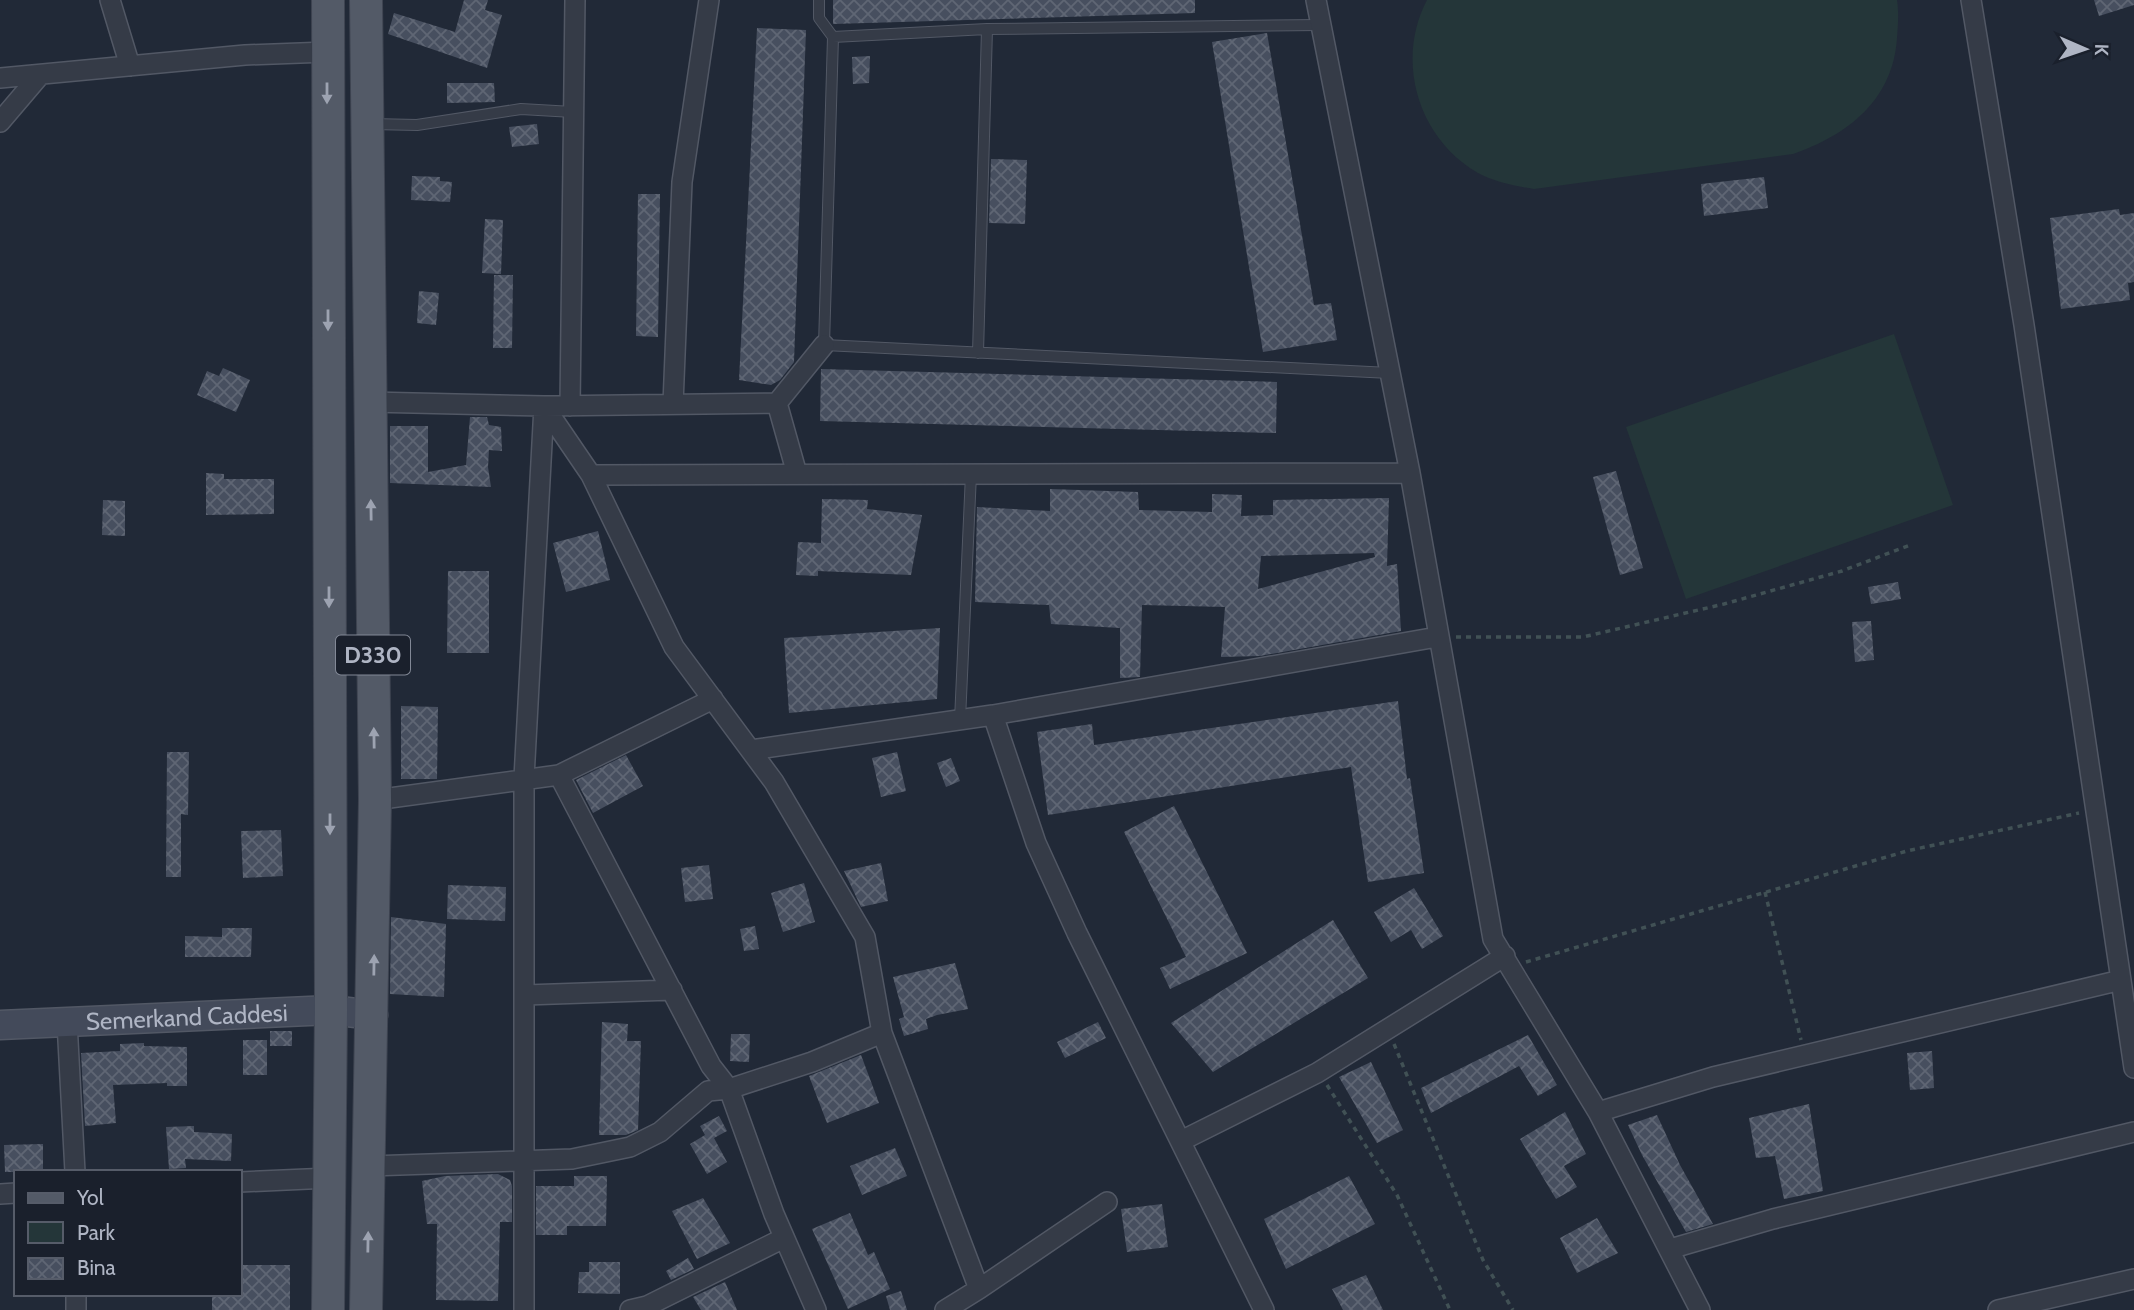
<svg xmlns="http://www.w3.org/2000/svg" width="2134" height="1310" viewBox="0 0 2134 1310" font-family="Cabin,sans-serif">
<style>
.park{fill:#243639}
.building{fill:url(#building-cross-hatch);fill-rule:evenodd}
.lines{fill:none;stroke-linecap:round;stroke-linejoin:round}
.lane-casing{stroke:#525865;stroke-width:12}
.street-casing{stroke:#525865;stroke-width:22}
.secondary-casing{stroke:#525865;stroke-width:31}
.primary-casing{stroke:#3e4451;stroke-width:34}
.path{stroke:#415155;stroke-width:3.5;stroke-dasharray:5 5;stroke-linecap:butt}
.lane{stroke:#353b47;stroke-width:10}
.street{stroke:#353b47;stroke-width:19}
.secondary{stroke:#434a5a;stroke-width:28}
.primary{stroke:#535a67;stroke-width:32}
.oneway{fill:#9da3b1}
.labels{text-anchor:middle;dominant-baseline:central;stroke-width:5;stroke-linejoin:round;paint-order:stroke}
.shield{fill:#1a202c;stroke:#828896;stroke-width:2}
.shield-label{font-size:23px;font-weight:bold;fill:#afb5c4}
.street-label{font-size:24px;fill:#afb5c4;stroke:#1a202c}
</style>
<defs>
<pattern id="building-cross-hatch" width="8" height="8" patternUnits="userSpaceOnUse" patternTransform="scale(1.75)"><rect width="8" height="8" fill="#474f5f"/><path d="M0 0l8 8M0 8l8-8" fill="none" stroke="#5f6674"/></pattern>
</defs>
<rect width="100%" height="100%" fill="#212937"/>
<path class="park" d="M1427,0H1897C1899,13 1898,25 1897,38C1893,100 1848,135 1793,154L1534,189C1515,186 1495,182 1478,173C1418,138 1395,61 1427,0Z
M1894,334L1953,505L1686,599L1626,427Z"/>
<path class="building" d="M464,0H488L485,10L502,15L487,68L388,34L394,13L455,32Z
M833,0H1195V13L833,24Z
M2094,0H2134V5L2099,16Z
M757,28L806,30L794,362L780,380L771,385L739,380Z
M1267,33L1314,305L1331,303L1337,340L1263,352L1212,42Z
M870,56L869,83L853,84L852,57Z
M447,83H494L495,102L447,103Z
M537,124L539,144L512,147L509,127Z
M991,159L1027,160L1025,224L989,223Z
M412,176L440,177V181L452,182L450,202L411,200Z
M1764,177L1768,208L1704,216L1701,184Z
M638,194H660L658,337L636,336Z
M2119,209L2120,215L2134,213V282L2128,283L2130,300L2061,309L2050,218Z
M485,219L503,220L501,274L482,273Z
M494,275H513L512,348H493Z
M419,291L439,293L436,325L417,323Z
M223,368L250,380L236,412L197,395L207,371L219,376Z
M821,369L1277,382L1276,433L820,421Z
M470,417H487L489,425L501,427L502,451L489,450L488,467L491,487L390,483V426H428V472L466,465Z
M1616,471L1643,568L1620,575L1593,477Z
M206,473L224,474V479H274V514L206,515Z
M1050,489L1138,492L1139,510L1212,512V494L1242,495L1241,516L1273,515V500L1389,498L1387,566L1397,564L1401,631L1260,656L1221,657L1225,607L1142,605L1140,677L1120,678V628L1051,624L1049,605L975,602L977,507L1050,511ZM1374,553L1375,557L1258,589L1261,556Z
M822,499L868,500L867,509L922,515L911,575L818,571V576L796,575L798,542L821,543Z
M103,500L125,501V536L102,535Z
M598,531L610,580L566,592L553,543Z
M448,571H489V653H447Z
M1898,582L1901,599L1871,604L1868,587Z
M1871,621L1874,660L1855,662L1852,622Z
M940,628L937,699L789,713L784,638Z
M1398,701L1407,779L1410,778L1424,873L1368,882L1351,767L1048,815L1037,732L1092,724L1094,745Z
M401,706L438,707L437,779H401Z
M167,752H189L188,815L181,814V877H166Z
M897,752L906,791L881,797L872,758Z
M626,755L643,786L593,813L576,780Z
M951,758L960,781L946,787L937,763Z
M1174,806L1247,953L1170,989L1160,968L1186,957L1124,832Z
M281,830L283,876L243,878L241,831Z
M881,863L888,901L861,907L844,871Z
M709,865L713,899L685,902L681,868Z
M804,883L815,922L783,932L771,893Z
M448,885L506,887L505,921L447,919Z
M1414,888L1443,936L1422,949L1411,930L1391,942L1374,912Z
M391,917L446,924L444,997L390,994Z
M1333,920L1368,978L1213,1072L1171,1023Z
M755,926L759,949L744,951L740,929Z
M222,928H252L251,957H185V936L222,937Z
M955,963L968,1009L937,1015L926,1019L928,1029L904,1036L899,1019L904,1017L893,977Z
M602,1022L628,1024L627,1041H641L638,1130L626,1135H599Z
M1098,1022L1106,1038L1065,1058L1057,1042Z
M270,1031H292V1046H270Z
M731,1034H750L749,1062L730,1061Z
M1528,1035L1557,1085L1538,1096L1519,1066L1431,1113L1421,1088Z
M243,1040H267V1075H243Z
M144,1043V1046L187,1047V1086H167V1083L113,1085L116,1123L85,1126L81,1053L120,1051V1044Z
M1932,1051L1934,1088L1910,1090L1907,1053Z
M861,1055L879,1103L827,1123L809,1076Z
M1371,1062L1403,1130L1377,1143L1339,1077Z
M1809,1104L1823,1191L1784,1199L1775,1156L1756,1158L1749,1118Z
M1565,1112L1586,1154L1564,1166L1577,1187L1556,1199L1520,1139Z
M1657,1115L1680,1165L1713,1224L1686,1232L1642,1155L1628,1125Z
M719,1116L727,1131L714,1138L727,1162L707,1174L690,1144L705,1135L700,1126Z
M194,1126V1132L232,1134L231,1161L185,1159L186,1168L169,1169L166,1127Z
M43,1144V1172H5L4,1145Z
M895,1148L907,1176L862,1195L850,1166Z
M498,1174L510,1180L512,1186V1222H500L498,1301L436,1300L437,1224H427L422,1181L445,1176Z
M574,1176H607L606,1226H567V1235H536V1186H574Z
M1349,1176L1375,1224L1286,1269L1264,1219Z
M703,1198L730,1243L697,1259L672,1211Z
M1162,1204L1168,1247L1127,1252L1121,1209Z
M850,1213L868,1255L874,1252L890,1289L848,1309L812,1229Z
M1597,1218L1618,1253L1577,1273L1560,1238Z
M688,1258L694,1269L671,1280L666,1271Z
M589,1262H620V1294L578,1293L579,1272H589Z
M240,1265H290V1310H212V1294H240Z
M1366,1275L1383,1310H1343L1332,1289Z
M725,1282L737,1310H701L693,1297Z
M901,1291L907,1310H890L886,1296Z"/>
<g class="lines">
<g class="lane-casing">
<path id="lane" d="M819,0V18L833,37
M1320,25L987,29L833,37L824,345L1390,373
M372,124L417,125L521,109L573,112
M978,353L987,29
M960,720L971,474"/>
</g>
<g class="street-casing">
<path id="street" d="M110,0L130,66
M1316,0L1410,473L1493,939L1598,1112L1700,1310
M1971,0L2024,325L2134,1068
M0,78L245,55L327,52
M0,122L40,75
M370,402L544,406L591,475L674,647L774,782L865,937L882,1033L979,1289L945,1310
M777,403L797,474
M673,404L682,182L709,0
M570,406L575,0
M591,475L1410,473
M993,715L1036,843L1077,933L1264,1310
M751,750L993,715L1437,637
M559,775L711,1066L729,1089L774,1214L816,1310
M375,800L559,775L713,699
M525,995L672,990
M67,1022L75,1172
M1598,1112L1713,1077L2121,980
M1181,1141L1317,1073L1505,956
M370,1166L572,1159L630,1147L660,1132L708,1091L729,1089L812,1062L882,1033
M240,1182L330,1178
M0,1194L16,1193
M1670,1249L1773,1219L2134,1132
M979,1289L1107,1202
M76,1294V1310
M524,1310V778L544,406L777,403L824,345
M630,1310L647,1306L784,1238
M1998,1310L2134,1279"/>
</g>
<g class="secondary-casing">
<g id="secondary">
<path id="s1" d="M0,1025L331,1010L373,1015"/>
</g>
</g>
<g class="primary-casing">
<path id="primary" d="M366,0L375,800L366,1310
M328,1310L331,1010L328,0"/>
</g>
<path class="path" d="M1456,637H1583L1724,604L1842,571L1910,545
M1765,892L1801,1040
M1526,962L1907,851L2079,813
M1394,1044L1483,1260L1513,1310
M1327,1085L1397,1195L1450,1310"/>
<use href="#lane" class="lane"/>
<use href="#street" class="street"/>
<use href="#secondary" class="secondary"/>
<use href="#primary" class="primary"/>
</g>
<defs><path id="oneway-solid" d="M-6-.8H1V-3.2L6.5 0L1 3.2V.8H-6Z" transform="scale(1.75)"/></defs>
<g class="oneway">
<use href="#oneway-solid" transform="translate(327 93) rotate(90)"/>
<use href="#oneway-solid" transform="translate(328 320) rotate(90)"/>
<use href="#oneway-solid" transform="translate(371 510) rotate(-91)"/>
<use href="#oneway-solid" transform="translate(329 597) rotate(90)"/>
<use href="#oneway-solid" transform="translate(374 738) rotate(-91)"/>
<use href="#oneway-solid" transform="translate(330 824) rotate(90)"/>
<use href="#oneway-solid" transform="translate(374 965) rotate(-89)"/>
<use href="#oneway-solid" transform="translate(368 1242) rotate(-89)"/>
</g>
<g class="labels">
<rect class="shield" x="336" y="635.5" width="74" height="39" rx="5"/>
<g class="shield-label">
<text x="373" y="655">D330</text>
</g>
<g class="street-label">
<text stroke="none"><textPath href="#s1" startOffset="187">Semerkand Caddesi</textPath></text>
</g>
</g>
<rect x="14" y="1170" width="228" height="126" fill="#1a202c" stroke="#565c69" stroke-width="2"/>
<rect x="28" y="1193" width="35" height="10" fill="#535a67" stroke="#565c69" stroke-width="2"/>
<text x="77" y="1205" font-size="21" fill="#afb5c4">Yol</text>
<rect x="28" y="1222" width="35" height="21" fill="#243639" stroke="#565c69" stroke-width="2"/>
<text x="77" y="1240" font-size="21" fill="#afb5c4">Park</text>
<rect x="28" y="1258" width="35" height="21" fill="url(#building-cross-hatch)" stroke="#565c69" stroke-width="2"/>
<text x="77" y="1275" font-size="21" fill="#afb5c4">Bina</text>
<g transform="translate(2085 49) rotate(92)" stroke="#1a202c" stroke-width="5" paint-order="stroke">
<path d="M0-5L12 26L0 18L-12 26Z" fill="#afb5c4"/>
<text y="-10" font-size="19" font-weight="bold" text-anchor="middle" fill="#afb5c4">K</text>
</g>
</svg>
